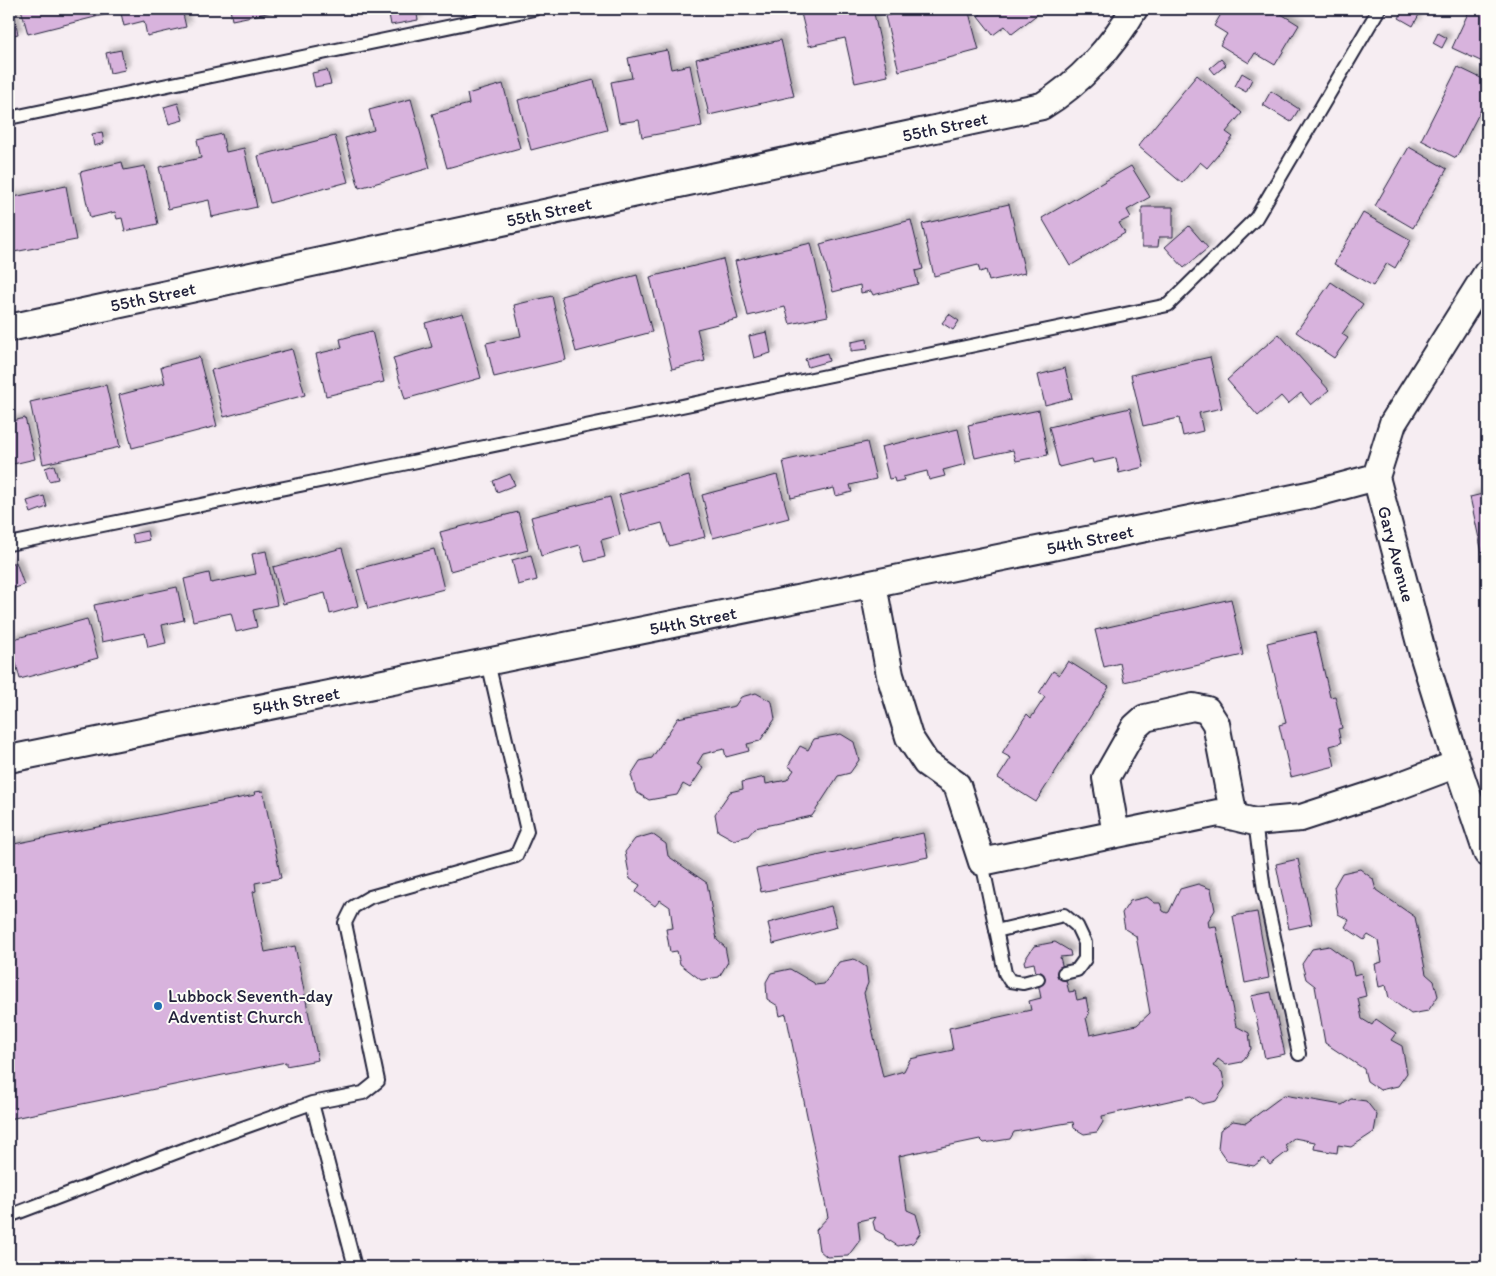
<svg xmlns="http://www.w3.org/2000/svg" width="1496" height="1276" viewBox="0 0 1496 1276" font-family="Itim,sans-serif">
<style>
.building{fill:#d8b3dd;stroke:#22223b;filter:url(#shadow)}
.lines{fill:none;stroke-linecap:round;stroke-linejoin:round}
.service-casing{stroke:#22223b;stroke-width:16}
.minor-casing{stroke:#22223b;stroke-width:30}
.service{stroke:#fdfcf7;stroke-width:12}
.minor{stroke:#fdfcf7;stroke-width:26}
.poi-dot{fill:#1f6fb2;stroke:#fdfcf7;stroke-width:2}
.labels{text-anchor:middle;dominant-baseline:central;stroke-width:4;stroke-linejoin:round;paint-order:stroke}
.street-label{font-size:18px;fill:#22223b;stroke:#fdfcf7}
.poi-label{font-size:18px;fill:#22223b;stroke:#fdfcf7;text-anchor:start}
</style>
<defs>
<filter id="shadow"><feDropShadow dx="4.5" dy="-4.5" stdDeviation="2.5" flood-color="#0004"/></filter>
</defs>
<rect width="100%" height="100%" fill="#f6edf2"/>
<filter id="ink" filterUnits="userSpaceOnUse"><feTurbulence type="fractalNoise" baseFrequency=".02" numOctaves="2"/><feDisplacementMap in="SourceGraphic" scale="10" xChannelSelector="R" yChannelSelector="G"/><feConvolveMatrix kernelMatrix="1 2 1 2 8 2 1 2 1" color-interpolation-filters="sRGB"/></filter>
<g filter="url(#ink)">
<path class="building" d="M9,9H13L18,34L9,36Z
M21,9H110L111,13L28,34Z
M120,9H201L202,10L183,14L186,27L147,36L144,21L124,26Z
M230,9H272V12L232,20Z
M388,9H416L418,20L391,25Z
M800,9H873L888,76L855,83L845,38L809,46Z
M914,9H968L979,50L899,71L885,16Z
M988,9H1036L1039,13L1012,34L1005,26L993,35L978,16Z
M1224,9H1281L1278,12L1299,25L1275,65L1255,53L1249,63L1220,45L1227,34L1214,26Z
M1404,9H1422L1413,26L1399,18Z
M1470,9L1477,11L1478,9H1487V64L1452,48Z
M1438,33L1447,38L1442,48L1433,43Z
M781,40L794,96L709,115L696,59Z
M121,50L125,70L110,73L106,53Z
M667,50L671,69L690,65L702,126L642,137L639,120L619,123L611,82L632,78L628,58Z
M1221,59L1226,65L1215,74L1210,68Z
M1458,67L1487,81V98L1456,158L1421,140Z
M327,70L331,84L315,87L312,73Z
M1242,73L1252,79L1246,92L1235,86Z
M1197,75L1242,113L1226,132L1233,137L1207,168L1200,162L1182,183L1138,146Z
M594,80L607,130L531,150L518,100Z
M503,84L520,148L447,168L432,114L469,104L467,94Z
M1271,91L1299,109L1291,122L1263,105Z
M411,99L430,168L359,188L345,138L374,130L369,110Z
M178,103L183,120L169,124L164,107Z
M102,132L104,143L94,146L92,134Z
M222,134L226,152L244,148L257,207L212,217L209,200L168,209L159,167L201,158L197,140Z
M335,136L348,182L270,203L258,156Z
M1409,147L1447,169L1413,228L1375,206Z
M122,162L124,170L145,166L158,224L125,231L122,218L117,219L115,212L90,218L80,172Z
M1131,166L1150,197L1127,210L1131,217L1119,223L1125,233L1070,266L1042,218Z
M66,186L76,240L9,253V198Z
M1009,204L1025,273L989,281L986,270L980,272L978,265L934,276L922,224Z
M1142,207H1173V237H1159L1158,247H1142Z
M1363,213L1411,240L1395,268L1387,263L1373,286L1334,264Z
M911,220L923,269L915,271L918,284L873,295L871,291L861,293L860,285L833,292L820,244Z
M1189,226L1208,248L1184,268L1165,247Z
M811,243L828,316L790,324L785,307L748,316L735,261Z
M723,259L738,319L697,329L705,361L672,369L650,277Z
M637,275L652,332L576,352L561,296Z
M1331,282L1363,304L1342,334L1348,338L1334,358L1296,332Z
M552,296L566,360L494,377L486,343L521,336L514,305Z
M463,313L481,378L405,399L393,358L432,347L425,323Z
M949,314L959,321L953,330L942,323Z
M372,331L384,382L326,396L316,354L342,348L340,339Z
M767,332L771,353L754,358L749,336Z
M1279,334L1329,390L1311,405L1301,393L1288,404L1281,396L1258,416L1227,380Z
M867,339L868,349L851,351V342Z
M292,349L305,395L224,417L211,370Z
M827,353L829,361L808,367L805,359Z
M199,357L217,426L132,448L119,395L165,383L161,367Z
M1210,357L1222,408L1199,413L1203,431L1183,436L1179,418L1143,426L1131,375Z
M1065,368L1072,398L1045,405L1038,375Z
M106,385L120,447L43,464L30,402Z
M1130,408L1144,467L1119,473L1116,458L1093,463L1092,459L1059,467L1049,427Z
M1039,410L1048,455L1016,461L1013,450L975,458L968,425Z
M25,418L35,459L9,465V422Z
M958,429L966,464L943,470L945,476L929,480L927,471L903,477L904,480L895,482L894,478L889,479L881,447Z
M867,442L876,479L850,485L852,492L836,496L834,488L791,498L783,461Z
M54,465L58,479L49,481L45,468Z
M510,474L515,485L497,492L493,481Z
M777,475L789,518L713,538L702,495Z
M689,476L705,537L669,546L662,523L629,532L619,495Z
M1487,493V576L1470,497Z
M44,496L47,507L31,513L27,501Z
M610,497L620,535L601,540L605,557L585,562L580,545L541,556L531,517Z
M518,512L528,550L450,571L440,532Z
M147,531L149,540L134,543L132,534Z
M342,548L358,606L330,614L325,593L283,604L273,567Z
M434,549L444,589L368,609L357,569Z
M266,551L277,605L253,610L257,627L236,632L231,613L193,621L184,579L209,573L211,583L256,574L252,554Z
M531,555L537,580L518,585L512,560Z
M16,562L24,585L9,590V564Z
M177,587L184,620L162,625L166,643L148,647L145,633L102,642L94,605Z
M1231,599L1243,655L1124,682L1120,663L1104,667L1095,630Z
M87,619L98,658L20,679L10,640Z
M1315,632L1330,697L1335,696L1342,728L1338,729L1341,743L1330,746L1335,766L1291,777L1279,725L1286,723L1267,643Z
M9,650L15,677L9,679Z
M1068,661L1109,687L1036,802L998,778L1011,758L1002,753L1027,714L1031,718L1045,697L1039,693L1053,671L1059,675Z
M756,693L772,702L775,719L760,741L747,744L749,751L726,757L724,749L703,754L697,764L703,768L690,788L683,784L677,795L649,800L636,792L631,775L640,761L652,758L678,718L735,706L741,697Z
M841,734L854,742L859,760L850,773L838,776L812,816L755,828L748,836L734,840L718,831L715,814L730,792L743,789L742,782L765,777L766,784L787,780L794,770L788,766L800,746L808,750L814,739Z
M263,791L281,878L255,883L256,891L253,892L265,952L295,946L318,1060L286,1066V1062L9,1119V845L255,795L254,792Z
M923,833L928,857L761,892L756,869Z
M652,834L666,844L668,856L707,883L717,940L725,947L728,962L719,977L701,980L680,964L677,951L670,952L666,929L673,928L670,907L660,900L655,906L636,892L640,885L630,879L625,852L635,839Z
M1298,859L1312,924L1289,929L1276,864Z
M1360,869L1373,879L1376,890L1415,917L1426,974L1434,981L1438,996L1428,1011L1411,1014L1389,998L1386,985L1379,987L1375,964L1382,962L1378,941L1368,935L1364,940L1345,927L1349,920L1338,914L1334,887L1342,873Z
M1198,884L1211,889L1215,910L1208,921L1209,927L1216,926L1236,1026L1249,1033L1251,1049L1242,1062L1226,1065L1218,1059L1213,1066L1222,1072L1225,1087L1216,1101L1202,1104L1191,1096L1102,1116L1103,1122L1097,1132L1084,1134L1074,1128L1073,1122L1014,1132L1010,1139L984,1143L980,1139L899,1156L907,1210L916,1214L921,1232L913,1243L898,1246L885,1238L884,1235L875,1230L873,1222L876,1217L858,1221L860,1240L848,1256L827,1257L819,1250L816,1230L828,1217L786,1014L780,1016L778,1006L767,999L766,982L771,973L790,969L814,983L815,985L824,984L839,962L854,959L866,967L868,983L864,993L883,1077L904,1071L910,1059L953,1050L949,1028L1031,1010L1029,1001L1041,998L1034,963L1025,965L1024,961L1034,946L1055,942L1070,951L1071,956L1060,957L1069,992L1075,991L1077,1000L1086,998L1089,1014L1086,1018L1090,1035L1137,1025L1150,1013L1136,936L1125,929L1122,913L1130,901L1147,897L1155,903H1160L1163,911L1167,913L1169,912L1180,889Z
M831,906L837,927L773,944L768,923Z
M1257,912L1269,978L1245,983L1233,916Z
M1329,946L1351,962L1354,975L1361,973L1366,996L1358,998L1362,1019L1372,1025L1376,1019L1396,1033L1391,1040L1402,1046L1407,1073L1398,1086L1380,1090L1367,1081L1364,1069L1325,1043L1315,986L1306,979L1302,964L1312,949Z
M1271,992L1285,1054L1265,1058L1251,996Z
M1284,1095L1342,1105L1351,1099L1366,1101L1377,1115L1374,1132L1351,1147L1338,1145L1337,1153L1314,1149L1315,1142L1294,1138L1285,1145L1288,1151L1270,1165L1264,1158L1254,1166L1227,1161L1218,1148L1220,1130L1233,1121L1246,1123Z
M1086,1261L1088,1267H1062Z"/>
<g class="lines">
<g class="service-casing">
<path id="service" d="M9,118L534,9
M9,544L398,465L1168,305L1256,218L1379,9
M1255,822L1264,890L1299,1054
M982,862L1005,973L1010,981L1023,983L1038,979
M996,931L1064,915L1077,926L1085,943V959L1077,970L1064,973
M312,1103L355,1267
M9,1216L217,1137L312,1103L363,1093L378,1081L345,923L353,907L370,897L516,856L527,831L488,662"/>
</g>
<g class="minor-casing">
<path id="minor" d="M1487,273L1393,423L1376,477L1422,651L1457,764L1487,853
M9,328L1042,106C1080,83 1112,47 1134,9
M873,585L890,675L909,737L926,763L957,785L982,862L1218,813L1255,822L1301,818L1396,787L1457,764
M9,759L1313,494L1376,477
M1116,834L1106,778L1135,727L1145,718L1193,707L1207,710L1216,724L1234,817"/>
</g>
<use href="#service" class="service"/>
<use href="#minor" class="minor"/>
</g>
</g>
<circle class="poi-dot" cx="158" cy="1006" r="5"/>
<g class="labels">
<g class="street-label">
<text transform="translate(945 127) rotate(-12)">55th Street</text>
<text transform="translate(549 212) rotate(-12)">55th Street</text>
<text transform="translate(153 297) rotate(-12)">55th Street</text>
<text transform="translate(1090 540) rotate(-12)">54th Street</text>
<text transform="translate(1396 554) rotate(75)">Gary Avenue</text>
<text transform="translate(693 621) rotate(-11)">54th Street</text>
<text transform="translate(296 701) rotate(-11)">54th Street</text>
</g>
<g class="poi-label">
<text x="168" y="996">Lubbock Seventh-day<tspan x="168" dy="21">Adventist Church</tspan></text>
</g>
</g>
<rect width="1496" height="1276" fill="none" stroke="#fdfcf7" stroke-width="30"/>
<rect x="15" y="15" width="1466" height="1246" fill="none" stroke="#22223b" stroke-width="2" filter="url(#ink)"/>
</svg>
